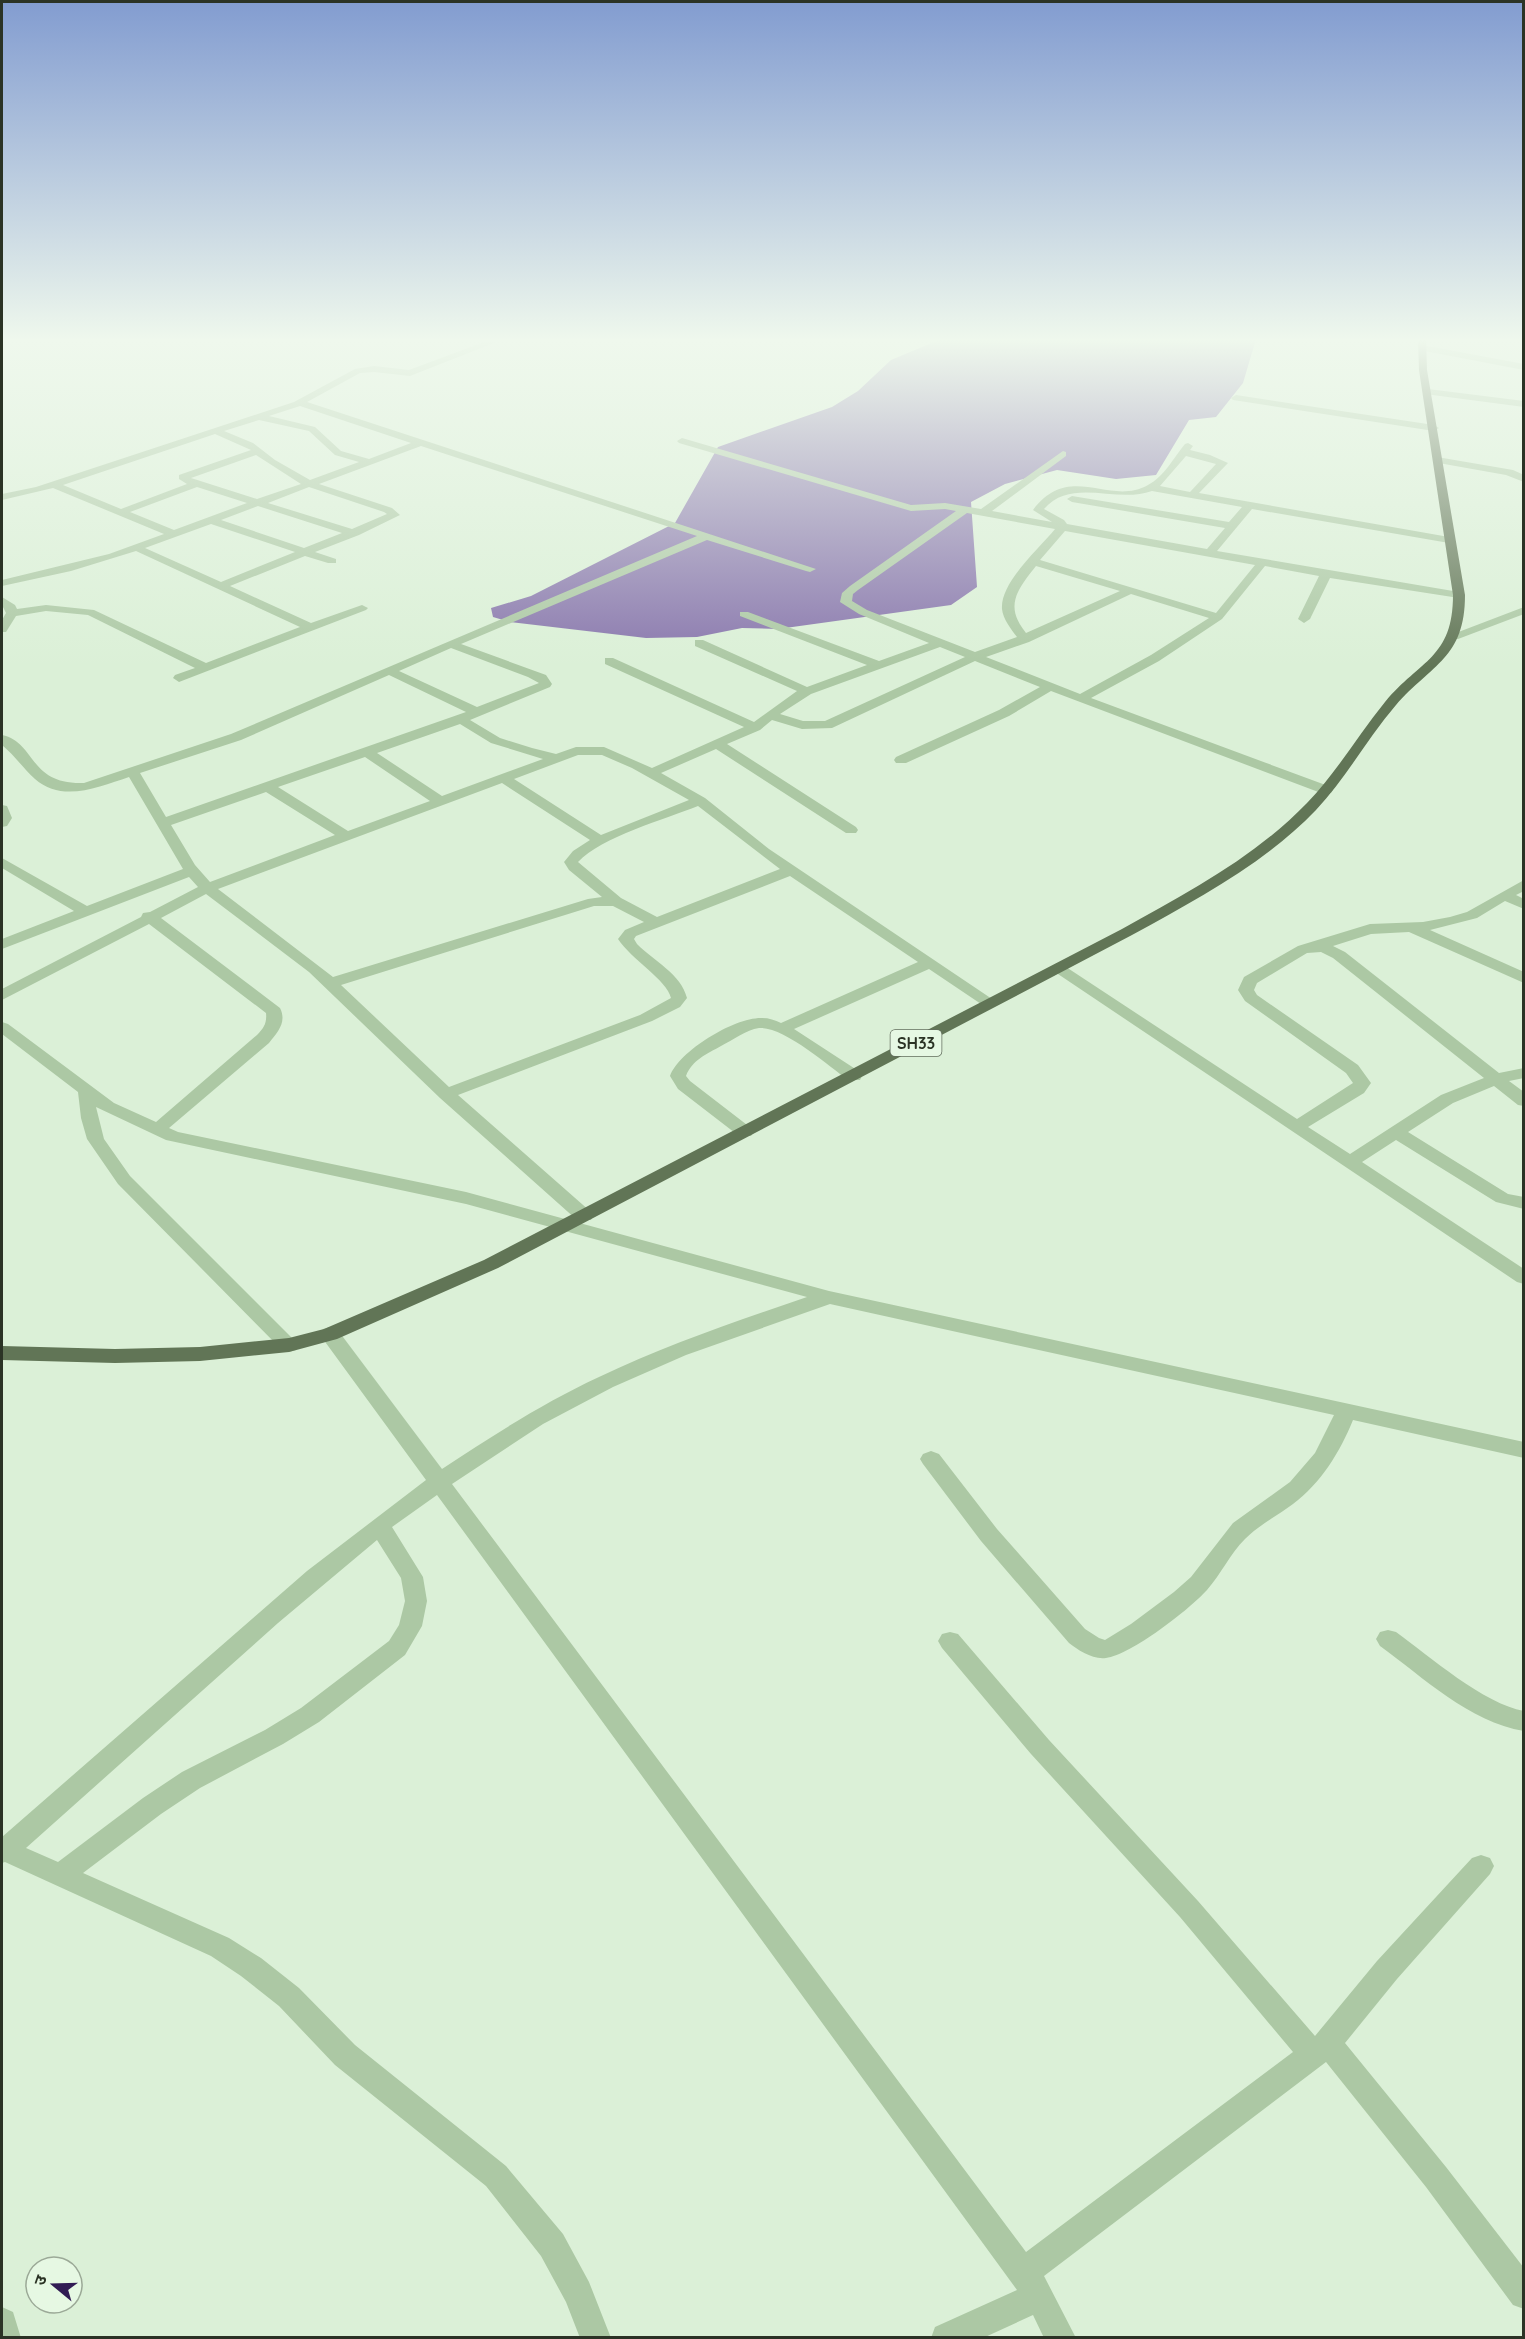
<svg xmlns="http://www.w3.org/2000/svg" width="1525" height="2339" viewBox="0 0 1525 2339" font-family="Quicksand,'Noto Sans Devanagari',sans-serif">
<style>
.water{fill:#8977ad}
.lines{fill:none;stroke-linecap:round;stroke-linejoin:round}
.minor{fill:#acc8a4;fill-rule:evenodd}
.major{fill:#617556;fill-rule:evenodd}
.labels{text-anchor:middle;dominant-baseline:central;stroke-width:5;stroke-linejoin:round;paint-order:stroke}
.shield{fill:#e6f8e3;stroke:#636e5e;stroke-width:1.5}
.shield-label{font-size:16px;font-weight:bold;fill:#2b3325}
</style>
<rect width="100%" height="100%" fill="#dbf0d7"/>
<path class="water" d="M941,339H1256L1243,383L1216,417L1189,420L1156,475L1116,479L1057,470L1005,484L971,502L977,587L951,605L778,629L742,628L697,637L646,638L510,622L493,617L491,608L531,596L675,523L718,447L832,407L858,391L891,360Z"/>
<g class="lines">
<path class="minor" d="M492,339H504L410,376L374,372L360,373L307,402L816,569L810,572L806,571L707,540L461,644L546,675L552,684L550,687L470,720L500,738L532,748L556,754L576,747H604L652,768L744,727L605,664V658H613L754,722L797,691L695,646V640H703L807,687L867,665L740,616V612H748L879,661L929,643L859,614L840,602L842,593L850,586L956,511L945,509L911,511L679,443L677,441L682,438L911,505L945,503L981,509L1063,451L1066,452V456L992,511L1052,522L1033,510C1070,461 1109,507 1148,485C1164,477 1174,457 1185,444L1188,443L1193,446L1190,450L1210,455L1228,463L1199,493L1449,537L1454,540L1449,543L1252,509L1217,551L1459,592L1465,595L1459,598L1330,578L1310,619L1304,623L1298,619L1319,576L1265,566L1222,619L1159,661L1091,698L1331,787L1333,790L1331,793H1321L1051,691L1009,716L906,763H896L894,760L896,757L999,710L1040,687L975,661L832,728L802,729L772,720L760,730L727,744L856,827L858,830L856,833H846L716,749L661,773L705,798L769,849L998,1003L996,1006H984L929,969L794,1029L860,1072L862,1076L860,1080H848C829,1066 783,1026 759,1028C746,1030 733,1040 721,1046C707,1054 692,1060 686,1076L690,1081L751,1128L754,1132L751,1136H739L678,1089L670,1076C679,1051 735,1017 762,1018C769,1018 775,1020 781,1023L918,962L790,876L636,936L634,939L637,944C654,961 681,974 687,998L680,1007L652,1021L458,1095L591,1212L593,1216L591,1220H577L440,1098L309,972L206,894L161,918L280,1008C287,1022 278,1032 269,1043L169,1128L178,1132L466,1192L829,1291L1524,1442V1458L1353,1420C1340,1452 1321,1483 1293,1504C1277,1516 1259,1525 1245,1539C1230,1554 1221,1574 1207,1590C1190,1609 1131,1655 1106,1658C1093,1660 1078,1650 1069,1643L981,1541L923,1464L920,1459L923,1454L931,1451L939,1454L997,1529L1085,1629L1099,1638L1105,1640L1131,1624L1174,1592L1191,1577L1233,1523L1290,1482L1315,1453L1334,1415L830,1304L686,1355L613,1387L543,1424L452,1484L1026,2252L1293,2052L1180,1917L1031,1754L942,1648L938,1641L942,1634L950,1632L958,1634L1049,1740L1198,1901L1315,2036L1377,1961L1472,1858L1481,1855L1490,1858L1494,1866L1490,1874L1397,1979L1345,2043L1446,2167L1524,2268V2309L1513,2305L1426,2187L1326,2062L1044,2276L1076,2338H1044L1033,2315L983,2338H931L935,2327L1017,2290L437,1495L392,1527L423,1577L427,1601L422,1626L405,1655L319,1722L283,1744L200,1788L161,1814L83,1873L229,1938L261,1958L299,1988L355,2045L506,2166L563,2234L589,2282L611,2338H580L566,2302L541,2256L486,2186L335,2065L279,2006L241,1976L211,1956L5,1862L2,1863V1837L307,1571L426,1480L323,1339L320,1334L323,1329L330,1327L337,1329L442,1469C492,1436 543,1403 599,1377C666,1345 737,1321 807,1297L466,1204L166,1140L96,1107L104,1139L130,1176L299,1345L296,1350L289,1352L282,1350L118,1184L87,1139L81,1118L78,1092L2,1034V1022L8,1024L114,1103L156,1122L257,1035C264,1028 267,1023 266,1013L149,924L2,1000V989L141,917L143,913L150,912L198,887L189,877L2,949V939L74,911L2,868V858L87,906L183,869L129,777C99,787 62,803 35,779C23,768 14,755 2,745V735C36,742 28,785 84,783L231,734L697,536L421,446L319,484L392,508L400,515L359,535L315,552L336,559V563H328L305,556L230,586L311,623L362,605L368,608L366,610L179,682L173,678L175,675L195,668L88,615L46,611L16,616L6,632H2V620L6,613L2,605V597L15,605L17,609L46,605L94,610L206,663L300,627L136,551L71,571L2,586V580L109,554L164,534L53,488L2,500V494L36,487L294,402L355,369L374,366L409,370ZM300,406L411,443L369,459L341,451L315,427L269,416ZM259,420L309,431L335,455L359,462L310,480L275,460L253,443L224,431ZM215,434L251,450L179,475V479L187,484L121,509L63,485ZM256,455L301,484L257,499L191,478ZM1186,456L1216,464L1190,492L1160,486ZM197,487L247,503L174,530L130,512ZM309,487L384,512L387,514L352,529L268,503ZM1152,491L1242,507L1229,522L1072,496L1067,499L1072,502L1225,528L1207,549L1067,524L1064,520L1044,509C1072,477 1116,504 1152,491ZM258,506L342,533L304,548L221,520ZM967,513L1055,529C1040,548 1000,582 1002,609C1003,619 1011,629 1017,637L975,652L867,610L852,601L853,594L858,590ZM211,524L295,552L221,582L145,548ZM1065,531L1255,565L1216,613L1040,560ZM1036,566L1120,591L1026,633C1004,606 1017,590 1036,566ZM1131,594L1209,618L1151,655L1080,694L986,657L1029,642ZM940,647L965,657L825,721H803L780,714L811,694ZM451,648L528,677L539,683L477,707L399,671ZM389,675L466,712L166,817L140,773L241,740ZM460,724L491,743L543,759L442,796L377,753ZM578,755H602L632,768L689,800L601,835L514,779ZM365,757L430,801L348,831L278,787ZM502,783L590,840L573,851L564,862L569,870L602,897L588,899L333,977L218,889ZM266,792L335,835L210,882L195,865L171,825ZM698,806L780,869L657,917L621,898L578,862C601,837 666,819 698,806ZM594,906H613L644,922L625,930L618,939C631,959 667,980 671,998L640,1015L449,1087L341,985ZM377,1540L401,1578L405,1601L399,1625L389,1641L301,1708L265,1730L182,1772L143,1798L58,1862L26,1848L278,1623Z
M1422,345L1524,364V370L1419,350V346Z
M1428,389L1524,401V407L1425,394V390Z
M1236,395L1434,425L1439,428L1434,431L1233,400L1231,398Z
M1437,457L1513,470L1524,475V482L1506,475L1433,462V458Z
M1524,607V614L1458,639H1450L1448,636Z
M2,805L7,806L12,818L7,826L2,827Z
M1524,880V891L1516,895L1524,899V909L1505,901L1477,918L1430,930L1524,972V983L1409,932L1371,934L1333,946L1345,952L1499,1073L1524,1068V1078L1509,1081L1524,1092V1106L1518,1105L1494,1086L1453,1103L1408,1132L1508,1194L1524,1197V1209L1496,1202L1396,1140L1362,1162L1524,1269V1284L1517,1282L1049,968L1057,963L1063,965L1297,1119L1353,1083L1346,1073L1245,1001L1238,990L1244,977L1298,946L1370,924L1423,922L1450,917L1467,912ZM1321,952L1333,958L1484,1078L1441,1095L1350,1154L1308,1127L1364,1093L1371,1083L1358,1065L1257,995L1254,990L1257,983L1307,953Z
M1388,1630L1396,1632C1429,1656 1484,1704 1524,1711V1731C1469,1722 1423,1677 1380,1646L1376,1639L1380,1632Z
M2,2307L13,2312L21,2338H2Z"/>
<path class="major" d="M1418,339H1426L1427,370L1465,595C1465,658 1432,664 1396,705C1367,739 1346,778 1316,810C1264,864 1197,899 1132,935L498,1268L337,1339L289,1352L200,1361L115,1363L2,1360V1346L115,1349L200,1347L289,1338L324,1329L484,1260L1122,929C1187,893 1255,857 1307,803C1337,772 1358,735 1385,702C1420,660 1453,658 1453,595L1419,370Z
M1518,339H1524V342Z"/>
</g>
<linearGradient id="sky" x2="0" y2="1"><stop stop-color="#829cd0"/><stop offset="0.51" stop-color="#eff8ed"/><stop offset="1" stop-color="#eff8ed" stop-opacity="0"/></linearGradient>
<rect width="1525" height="667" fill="url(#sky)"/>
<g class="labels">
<rect class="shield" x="890.5" y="1030" width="51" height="26" rx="4.5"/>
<g class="shield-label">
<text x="916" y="1043">SH33</text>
</g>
</g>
<rect width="1525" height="2339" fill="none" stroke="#2b3325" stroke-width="6"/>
<g transform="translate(54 2285) rotate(289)"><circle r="28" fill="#e6f8e3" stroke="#9ba997" stroke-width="1.5"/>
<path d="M0-4.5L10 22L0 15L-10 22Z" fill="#311c54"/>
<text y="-9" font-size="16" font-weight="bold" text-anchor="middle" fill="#2b3325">उ</text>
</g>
</svg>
